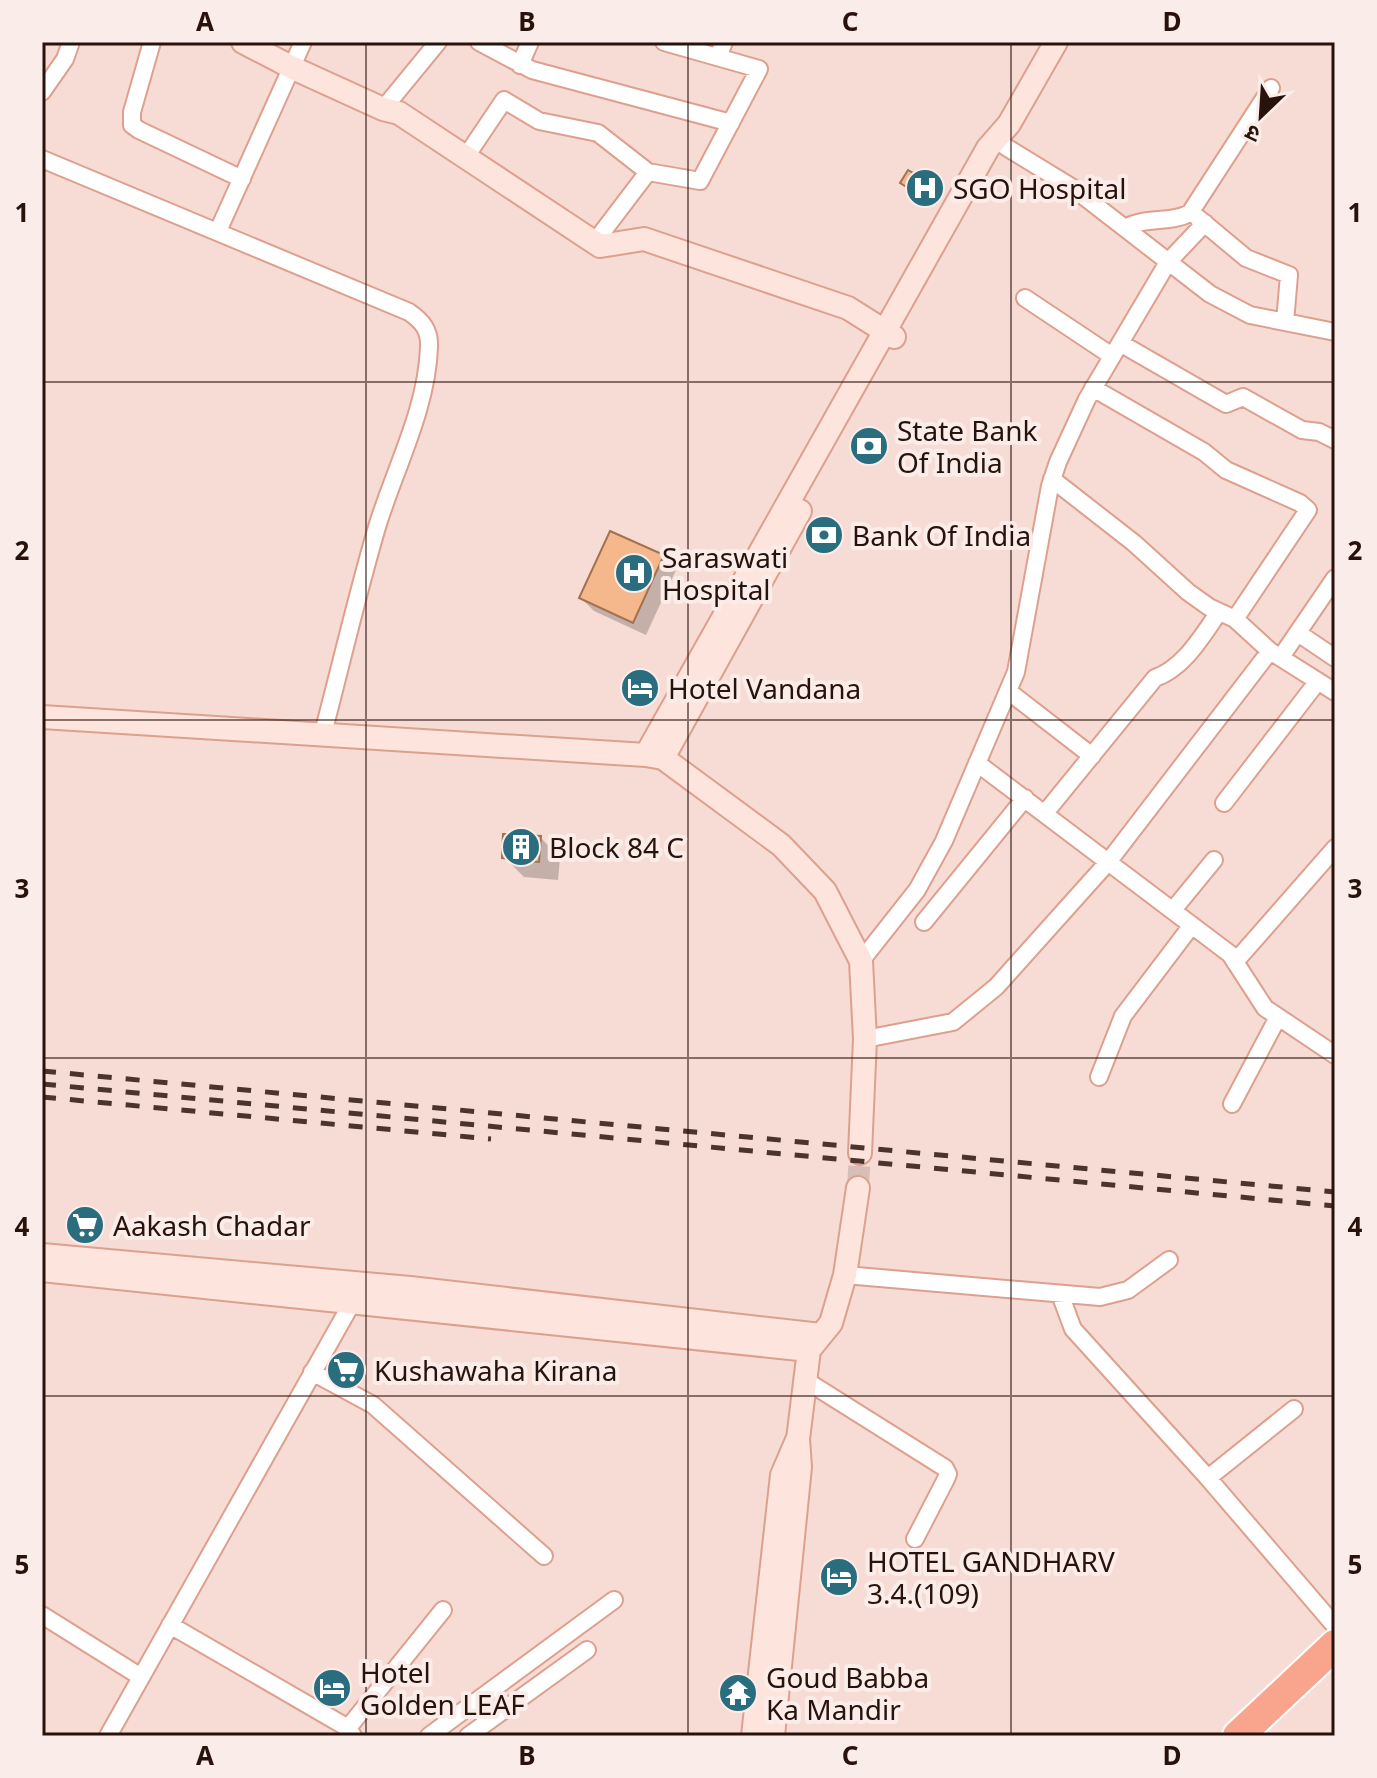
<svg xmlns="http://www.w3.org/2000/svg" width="1377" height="1778" viewBox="0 0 1377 1778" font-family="'Noto Sans','Noto Sans Devanagari',sans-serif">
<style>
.shadow{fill:#0003}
.building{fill:#f5b78c;stroke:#a2714e;stroke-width:2}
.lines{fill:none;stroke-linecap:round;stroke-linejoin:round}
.secondary-tunnel{stroke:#d7beb6;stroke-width:22;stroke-dasharray:22 11;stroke-linecap:butt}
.street-casing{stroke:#dea08e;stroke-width:20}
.secondary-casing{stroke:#dea08e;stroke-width:26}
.highway-casing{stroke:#fff;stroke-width:34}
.street{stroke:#fff;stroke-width:16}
.secondary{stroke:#fde4dd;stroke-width:22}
.highway{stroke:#f9a48d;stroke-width:30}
.rail{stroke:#4c342e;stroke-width:5;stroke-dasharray:14 14;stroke-linecap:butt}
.grid{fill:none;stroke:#29120c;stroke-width:2;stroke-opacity:0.55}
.labels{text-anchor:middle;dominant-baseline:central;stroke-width:8;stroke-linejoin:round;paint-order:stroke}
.poi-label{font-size:28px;fill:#29120c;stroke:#faece8;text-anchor:start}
.neatline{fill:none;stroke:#29120c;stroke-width:3}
.grid-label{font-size:26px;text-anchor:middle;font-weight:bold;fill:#29120c}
</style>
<rect width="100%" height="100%" fill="#f6dcd4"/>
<path class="shadow" d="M903,182L936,189L942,195L936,205Z
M663,557L676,570L646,635L594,611L581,598Z
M541,838L560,858L558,880L524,877L504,857Z"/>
<path class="building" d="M908,170L938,187L930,201L900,183Z
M610,531L664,555L633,623L579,598Z
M503,834L541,836L539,862L502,858Z"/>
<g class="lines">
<path class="secondary-tunnel" d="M858,1188L860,1153"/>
<g class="street-casing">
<path id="street" d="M152,42L132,112V125L139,130L242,179
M479,42L532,70L731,123
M718,57L724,42
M520,65L530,42
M42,92L65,59L71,42
M383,109L438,42
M1006,147L1073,188L1210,294L1250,315L1335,332
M465,158L504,100L539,121L598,133L648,172
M42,159L409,312C422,321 430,330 429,347C427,409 395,468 377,527C357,595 341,665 323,733
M1198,218L1246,258L1289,275L1285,322
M1125,228C1146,216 1170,224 1190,213L1271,88
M218,231L303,42
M594,243L648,172L700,181L759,69L664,42
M1025,298L1112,356
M1120,343L1226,404L1243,397L1302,430L1319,432L1335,440
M1093,388L1204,452L1226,470L1300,503L1308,510L1235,619
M1052,479L1134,543L1188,592L1209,607L1235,619L1270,651L1335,692
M1298,633L1335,658
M1281,657L1335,578
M1008,691L1092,756
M977,763L1230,954L1265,1008L1335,1055
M1224,803L1318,681
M1045,813L1155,678C1184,668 1202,636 1219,612
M1173,910L1214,860
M924,922L1025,798
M861,961L917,890L944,841L1016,672L1050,486L1058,462L1087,399L1168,262L1205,223
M1235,962L1335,848
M865,1039L953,1022L996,987L1109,861L1270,651
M1099,1077L1123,1016L1192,925
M1232,1104L1278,1017
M845,1275L1100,1297L1128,1290L1169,1260
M1060,1294L1073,1329L1208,1478L1335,1626
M312,1372L373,1405L544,1556
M805,1380L945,1468L948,1474L946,1479L915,1539
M1208,1478L1294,1409
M42,1615L141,1677
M170,1625L348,1728L353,1736
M348,1728L443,1610
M108,1736L353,1301
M429,1736L614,1600
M468,1736L587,1650"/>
</g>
<g class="secondary-casing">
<path id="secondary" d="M243,42L293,68L383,109L399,113L600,246L644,239L848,308L894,337
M42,717L646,755L663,758L781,845L825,891L861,961L865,1039L860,1153
M646,755L988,148L1009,124L1056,42
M663,758L800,511
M42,1255L410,1288L821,1335
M42,1270L809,1350
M753,1736L782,1475L797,1440
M773,1736L800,1467L798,1439L809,1350L831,1323L845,1275L858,1188"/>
</g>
<g class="highway-casing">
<path id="highway" d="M1238,1736L1335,1645"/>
</g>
<use href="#street" class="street"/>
<use href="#secondary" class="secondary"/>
<use href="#highway" class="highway"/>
<path class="rail" d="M42,1071L1335,1192
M42,1084L1335,1206
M42,1097L491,1139"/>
</g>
<path class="grid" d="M366,42V1736M688,42V1736M1011,42V1736M42,382H1335M42,720H1335M42,1058H1335M42,1396H1335"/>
<defs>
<g id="hospital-disc" transform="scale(2)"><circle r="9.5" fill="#296d7e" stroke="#faece8"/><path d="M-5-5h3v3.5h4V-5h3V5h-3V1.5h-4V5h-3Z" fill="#fff"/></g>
<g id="bank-disc" transform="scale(2)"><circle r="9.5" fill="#296d7e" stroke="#faece8"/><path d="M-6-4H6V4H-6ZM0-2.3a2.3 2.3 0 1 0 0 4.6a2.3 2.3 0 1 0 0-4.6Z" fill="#fff"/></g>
<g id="hotel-disc" transform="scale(2)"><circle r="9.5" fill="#296d7e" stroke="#faece8"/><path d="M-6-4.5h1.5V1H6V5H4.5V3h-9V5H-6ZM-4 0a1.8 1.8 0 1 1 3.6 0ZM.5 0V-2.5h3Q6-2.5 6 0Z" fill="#fff"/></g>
<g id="building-disc" transform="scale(2)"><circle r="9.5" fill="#296d7e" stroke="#faece8"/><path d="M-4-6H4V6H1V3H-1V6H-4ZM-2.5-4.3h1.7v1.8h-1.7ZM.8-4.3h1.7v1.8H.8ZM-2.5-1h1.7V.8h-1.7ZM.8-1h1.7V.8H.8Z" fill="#fff"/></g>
<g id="supermarket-disc" transform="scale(2)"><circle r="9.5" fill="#296d7e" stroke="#faece8"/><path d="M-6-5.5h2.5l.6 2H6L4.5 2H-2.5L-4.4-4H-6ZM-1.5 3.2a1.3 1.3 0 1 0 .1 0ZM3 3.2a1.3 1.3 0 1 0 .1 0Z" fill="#fff"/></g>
<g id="temple-disc" transform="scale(2)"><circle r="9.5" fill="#296d7e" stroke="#faece8"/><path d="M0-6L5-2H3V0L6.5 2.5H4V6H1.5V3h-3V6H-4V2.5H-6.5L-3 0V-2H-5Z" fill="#fff"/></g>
</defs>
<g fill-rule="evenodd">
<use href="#hospital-disc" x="925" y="188"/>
<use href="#bank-disc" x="869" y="446"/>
<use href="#bank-disc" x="824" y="535"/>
<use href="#hospital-disc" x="634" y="573"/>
<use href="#hotel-disc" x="640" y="688"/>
<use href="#building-disc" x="521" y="847"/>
<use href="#supermarket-disc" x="85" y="1225"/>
<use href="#supermarket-disc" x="346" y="1370"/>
<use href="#hotel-disc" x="839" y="1577"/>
<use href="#hotel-disc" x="332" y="1688"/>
<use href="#temple-disc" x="738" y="1693"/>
</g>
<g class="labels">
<g class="poi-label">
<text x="953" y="188">SGO Hospital</text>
<text x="897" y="430">State Bank<tspan x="897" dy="32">Of India</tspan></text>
<text x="852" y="535">Bank Of India</text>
<text x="662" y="557">Saraswati<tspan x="662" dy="32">Hospital</tspan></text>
<text x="668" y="688">Hotel Vandana</text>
<text x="549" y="847">Block 84 C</text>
<text x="113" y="1225">Aakash Chadar</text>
<text x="374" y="1370">Kushawaha Kirana</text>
<text x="867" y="1561">HOTEL GANDHARV<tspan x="867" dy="32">3.4.(109)</tspan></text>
<text x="360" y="1672">Hotel<tspan x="360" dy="32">Golden LEAF</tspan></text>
<text x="766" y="1677">Goud Babba<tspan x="766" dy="32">Ka Mandir</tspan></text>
</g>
</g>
<rect width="1377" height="1778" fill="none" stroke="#faece8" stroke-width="88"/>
<g transform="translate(1261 116) rotate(205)" stroke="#faece8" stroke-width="6" paint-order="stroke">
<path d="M0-6L14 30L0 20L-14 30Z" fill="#29120c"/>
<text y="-12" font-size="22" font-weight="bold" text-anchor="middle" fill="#29120c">उ</text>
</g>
<rect x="44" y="44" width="1289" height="1690" class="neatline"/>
<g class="grid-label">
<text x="205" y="31">A</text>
<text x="527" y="31">B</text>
<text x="850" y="31">C</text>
<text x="1172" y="31">D</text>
<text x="22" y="222">1</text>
<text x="1355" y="222">1</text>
<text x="22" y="560">2</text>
<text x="1355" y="560">2</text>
<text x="22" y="898">3</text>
<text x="1355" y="898">3</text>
<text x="22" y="1236">4</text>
<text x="1355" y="1236">4</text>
<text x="22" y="1574">5</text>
<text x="1355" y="1574">5</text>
<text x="205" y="1765">A</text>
<text x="527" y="1765">B</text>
<text x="850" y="1765">C</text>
<text x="1172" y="1765">D</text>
</g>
</svg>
